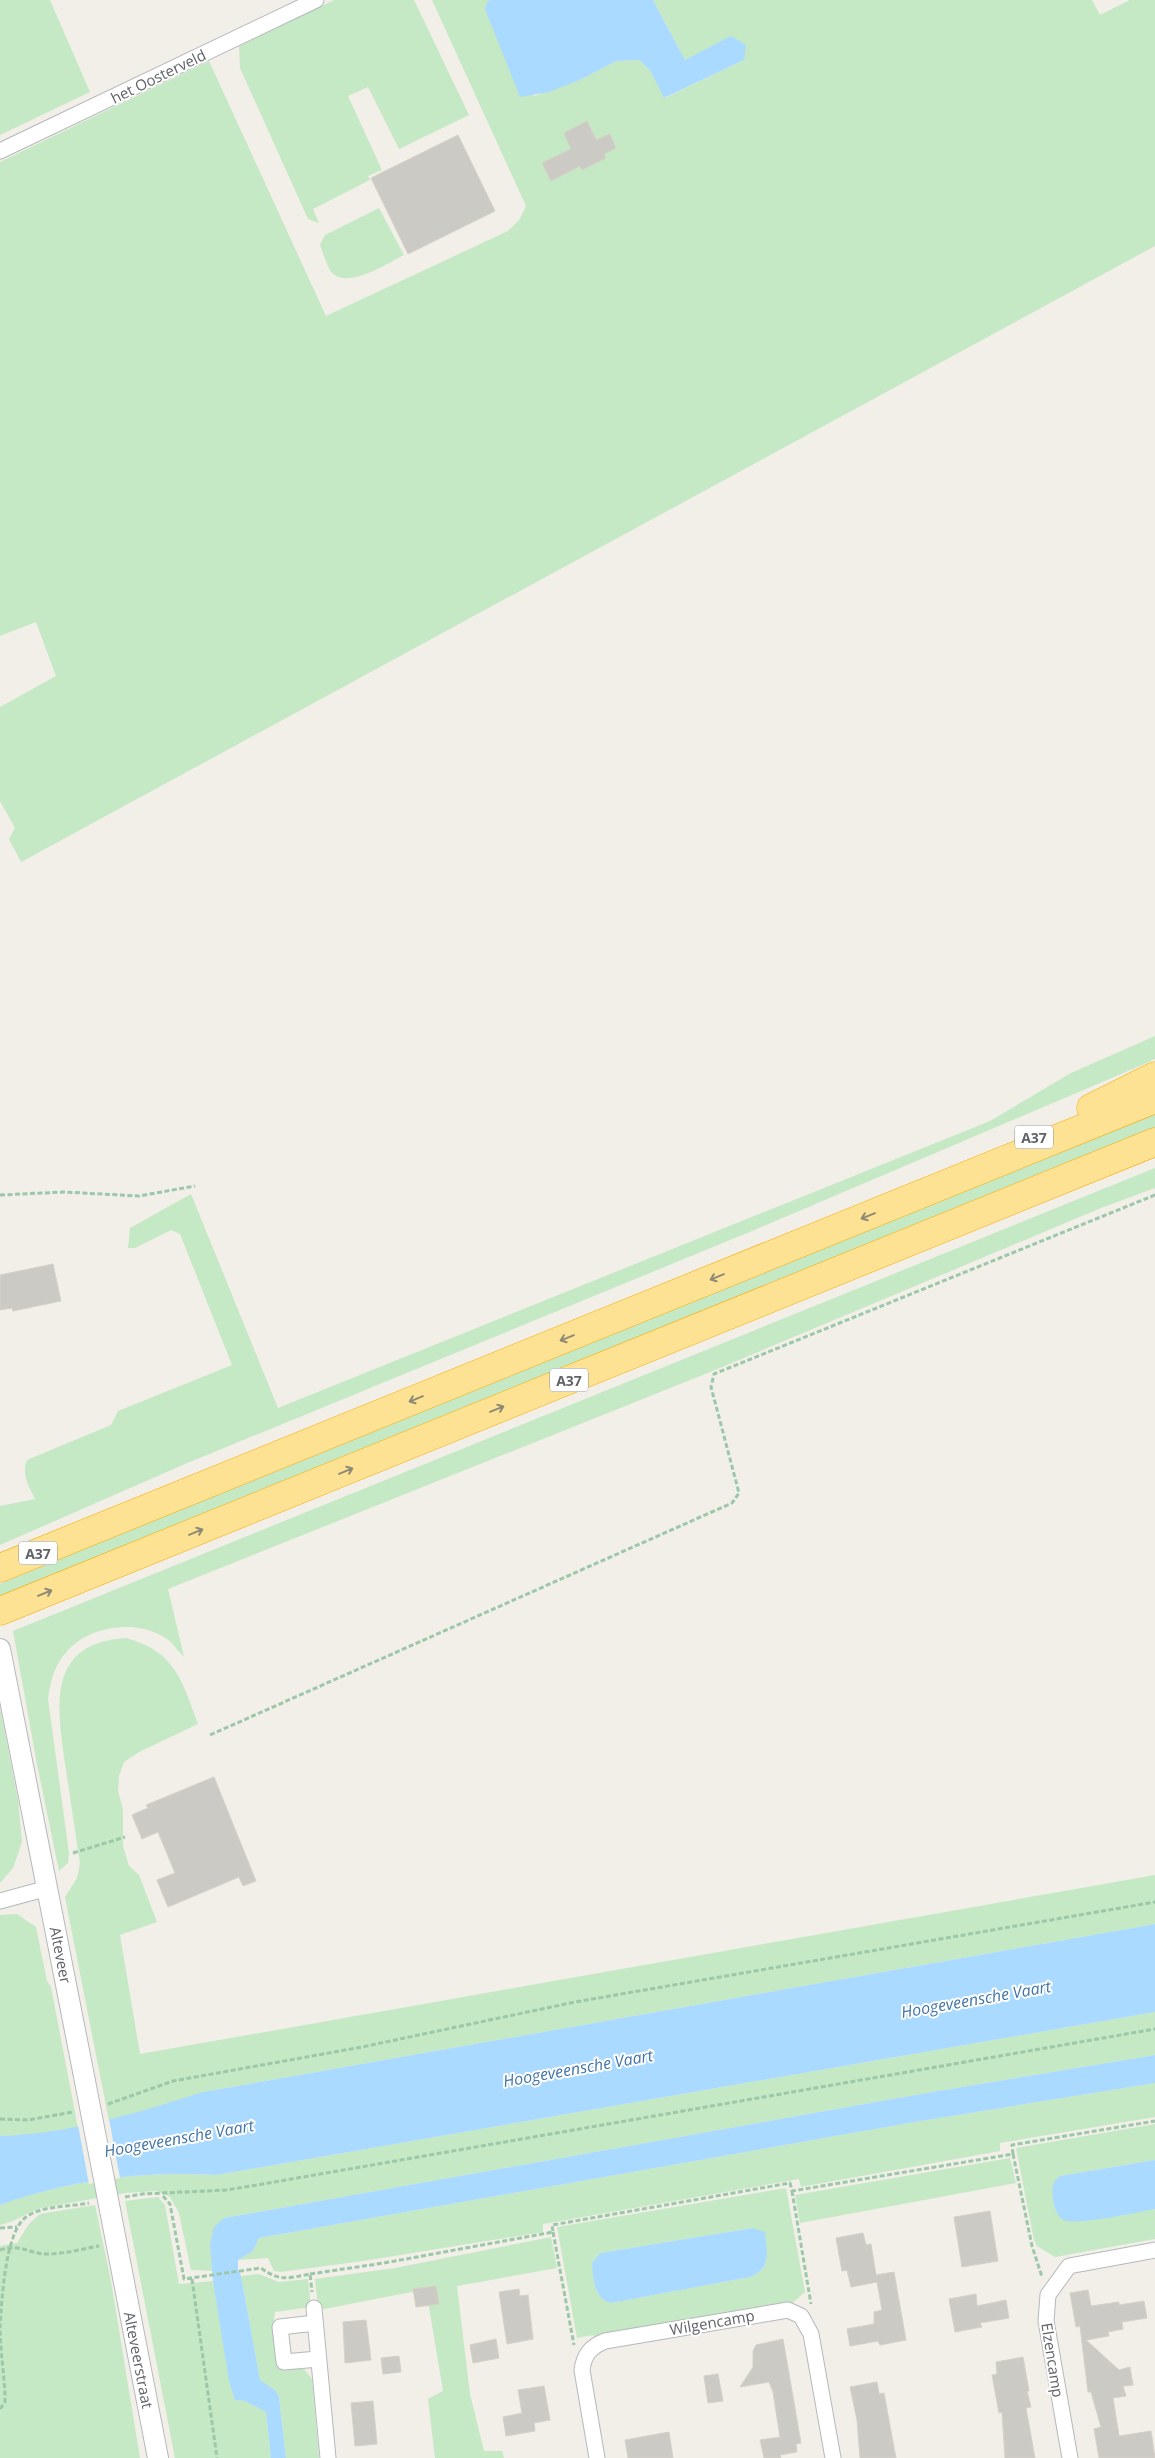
<svg xmlns="http://www.w3.org/2000/svg" width="1155" height="2458" viewBox="0 0 1155 2458" font-family="'Open Sans',sans-serif">
<style>
.green{fill:#c5e8c5;fill-rule:evenodd}
.water{fill:#aadaff}
.pier{fill:#f1efe8}
.building{fill:#cccac5;stroke:#d6d1c6}
.lines{fill:none;stroke-linecap:round;stroke-linejoin:round}
.minor-casing{stroke:#b5b8bc;stroke-width:17}
.tertiary-casing{stroke:#b5b8bc;stroke-width:22}
.motorway-casing{stroke:#f9ab00;stroke-width:29}
.path{stroke:#9cc7a9;stroke-width:3;stroke-dasharray:5 2.5;stroke-linecap:butt}
.minor{stroke:#fff;stroke-width:15}
.tertiary{stroke:#fff;stroke-width:20}
.motorway{stroke:#fde293;stroke-width:28}
.tertiary-bridge-casing{stroke:#b5b8bc;stroke-width:22;stroke-linecap:butt}
.tertiary-bridge{stroke:#fff;stroke-width:20}
.oneway{stroke:#8e8975}
.labels{text-anchor:middle;dominant-baseline:central;stroke-width:4;stroke-linejoin:round;paint-order:stroke}
.shield{fill:#fff;stroke:#8f9295;stroke-width:1}
.shield-label{font-size:14px;font-weight:bold;fill:#5f6368}
.street-label{font-size:15px;fill:#5f6368;stroke:#fff}
.water-label{font-size:16px;font-style:italic;fill:#4174aa;stroke:#fff}
</style>
<rect width="100%" height="100%" fill="#f1efe8"/>
<path class="green" d="M0,0H50L90,92L0,135Z
M334,0H414L469,115L399,149L368,87L348,96L382,170L368,176L370,180L313,209L319,223L308,219L240,68L239,46Z
M432,0H491L487,3L534,96L582,79L616,61L639,60L650,70L665,98L744,60L706,50L685,60L653,0H1092L1100,15L1130,0H1155V246L21,862L9,839L15,828L0,801V707L56,676L36,622L0,636V162L209,61L326,316L508,231L520,219L526,206Z
M379,208L404,255C386,264 344,292 330,270C326,263 323,253 320,245L325,235Z
M1155,1036V1059L1142,1065L752,1231L185,1464L0,1545V1506L35,1499C29,1487 21,1474 27,1460L111,1425L118,1411L232,1365L180,1234L171,1230L135,1248H128L130,1228L191,1194L278,1408L990,1121L1071,1073Z
M1155,1111V1133L0,1598V1584L763,1268Z
M1155,1168V1188L1101,1208L720,1368L168,1589L184,1657C179,1652 175,1647 171,1642C143,1618 92,1624 68,1650C55,1663 50,1682 48,1699L69,1853L68,1863L59,1871L36,1759L13,1631Z
M126,1638C175,1651 182,1681 198,1724L139,1752L124,1762L119,1776L118,1791L123,1809V1846L129,1866L139,1875L157,1922L120,1935L140,2054L1155,1875V1924L203,2092L156,2119L109,2121L65,1897L77,1878L80,1863C75,1832 71,1801 66,1771C58,1712 43,1643 126,1638Z
M0,1708L18,1800L22,1842L13,1868L0,1883Z
M17,1914L36,1927L47,1981L51,1987L78,2128L30,2135L0,2136V1915Z
M1155,2012V2055L932,2092L224,2218L212,2271L191,2270L179,2213L170,2197L157,2191L126,2193L41,2208C26,2213 15,2222 0,2225V2205C70,2180 141,2171 216,2175Z
M1155,2083V2117L1000,2143V2151L801,2187L799,2179L543,2224V2232L363,2261L280,2272L274,2271L268,2258L238,2260L253,2251L259,2238L915,2122Z
M1155,2124V2160L1060,2176C1047,2197 1051,2219 1079,2221L1155,2209V2239L1055,2257L1037,2246L1034,2240L1016,2148Z
M1010,2158L1016,2183L800,2223L795,2195Z
M786,2188L805,2292L791,2304L779,2303L594,2337L593,2335L577,2338L557,2227ZM753,2228C764,2247 778,2265 750,2277L611,2303L597,2292L592,2263L600,2253Z
M158,2197L165,2205L179,2284L213,2281L232,2389L236,2400L245,2401L266,2412L271,2458H175L125,2201Z
M95,2205L111,2281L140,2458H0V2246L17,2243L29,2224L40,2214Z
M551,2237L557,2268L457,2286L470,2394L484,2451H502L504,2458H435L428,2399L443,2391L427,2295L422,2290L324,2309L318,2307L315,2279L395,2268Z
M259,2274L279,2282L308,2279L311,2307L275,2312L274,2318L279,2369H304L312,2379L319,2458H286L279,2397L276,2391L260,2381L241,2276Z"/>
<path class="water" d="M491,0H653L685,60L731,36L746,45L744,60L664,98L650,70L639,60L616,61L582,79L549,92L520,97L485,9L487,2Z
M1155,1924V2012L216,2175C141,2171 70,2180 0,2205V2136C73,2133 134,2114 203,2092Z
M1155,2055V2083L915,2122L259,2238L253,2251L238,2260V2269L241,2276L260,2380L276,2391L279,2397L286,2458H271L266,2412L245,2401L235,2400L229,2381L213,2281L210,2244L214,2227L224,2218L932,2092Z
M1155,2160V2209C1138,2212 1077,2226 1064,2220C1057,2217 1054,2206 1053,2200C1052,2189 1051,2183 1060,2176Z
M753,2228L765,2232C766,2253 773,2267 750,2277L611,2303C594,2299 593,2278 592,2263L600,2253Z"/>
<path class="pier" d="M109,2119L120,2178L89,2184L78,2125Z"/>
<path class="building" d="M587,121L596,140L610,134L616,148L604,154L606,158L582,170L580,166L551,181L542,163L571,149L564,133Z
M458,135L495,211L408,254L371,178Z
M53,1264L61,1301L13,1311L12,1308L0,1310V1275Z
M214,1777L256,1881L243,1886L239,1877L168,1907L157,1880L175,1873L158,1832L142,1839L132,1815L148,1808L146,1805Z
M990,2211L998,2261L962,2267L954,2217Z
M863,2233L866,2245L871,2244L876,2275L894,2272L906,2340L880,2345L878,2341L850,2346L847,2329L874,2324V2312L882,2310L877,2282L851,2287L847,2270L842,2271L836,2238Z
M436,2286L439,2304L416,2307L413,2289Z
M519,2289L520,2296L528,2295L533,2339L507,2344L499,2292Z
M1088,2290L1091,2306L1119,2302V2305L1144,2301L1147,2318L1122,2322L1123,2329L1108,2332L1109,2336L1086,2340L1119,2370L1130,2367L1133,2385L1123,2386L1126,2396L1113,2398L1119,2436L1151,2431L1155,2458H1099L1094,2429L1101,2427L1091,2392H1088L1080,2326L1076,2327L1070,2293Z
M976,2294L977,2306L1006,2300L1009,2318L980,2323L982,2327L955,2332L949,2299Z
M366,2320L371,2360L345,2363L343,2322Z
M496,2339L499,2358L473,2363L470,2345Z
M783,2339L801,2443L796,2444L797,2452L780,2455L781,2458H764L760,2440L780,2437L773,2392L769,2382L740,2387L753,2367V2351L756,2345Z
M399,2356L401,2372L383,2374L381,2358Z
M1023,2357L1029,2391H1027L1031,2407L1026,2408L1035,2458H1005L1002,2412L999,2413L992,2375L997,2374L996,2362Z
M718,2374L723,2401L708,2403L704,2376Z
M877,2382L879,2394L884,2393L896,2458H860L857,2420L850,2387Z
M544,2386L550,2420L534,2423L535,2431L506,2436L503,2417L522,2413L518,2390Z
M373,2401L377,2444L355,2446L351,2403Z
M669,2432L673,2458H628L625,2440Z"/>
<g class="lines">
<g class="minor-casing">
<path id="minor" d="M0,151L316,0
M0,1901L48,1888
M314,2308L328,2458
M315,2323L280,2327L284,2362L318,2359
M597,2458L582,2370C584,2355 590,2347 605,2341L788,2310L801,2316L811,2334L833,2458
M1070,2458L1046,2321L1048,2295L1069,2266L1155,2250"/>
</g>
<g class="tertiary-casing">
<path id="tertiary" d="M0,1649L83,2071
M110,2210L158,2458"/>
</g>
<g class="motorway-casing">
<path id="motorway" d="M1091,1108L1155,1076
M0,1568L1155,1099
M0,1611L1155,1142"/>
</g>
<path class="path" d="M0,1195L64,1192L139,1196L195,1186
M210,1735L732,1503L739,1493L711,1387L714,1374L1155,1195
M73,1853L125,1837
M108,2104L173,2081L362,2047L575,2002L1155,1902
M0,2119L28,2120L73,2112
M1013,2154L1032,2246L1042,2277
M792,2191L811,2304
M163,2196L170,2204L184,2279L261,2268C280,2282 288,2278 310,2274L312,2292
M125,2197L142,2194L226,2190L257,2185L1155,2029
M0,2228L17,2227
M553,2232L574,2345
M0,2250C22,2243 28,2254 47,2254C64,2254 82,2249 99,2246
M310,2274L384,2263L553,2232L552,2225L790,2183L792,2191L1013,2154L1012,2145L1155,2121
M192,2279L217,2458
M0,2409L5,2402V2395C4,2372 0,2349 0,2326C2,2300 5,2232 26,2217C43,2205 70,2207 89,2203"/>
<use href="#minor" class="minor"/>
<use href="#tertiary" class="tertiary"/>
<use href="#motorway" class="motorway"/>
<g class="tertiary-bridge-casing">
<path id="tertiary-bridge" d="M83,2071L110,2210"/>
</g>
<use href="#tertiary-bridge" class="tertiary-bridge"/>
</g>
<defs><path id="oneway-shaft" d="M-6 0H5M1.5-3L5.5 0L1.5 3" fill="none" stroke-width="1.6" stroke-linecap="round" stroke-linejoin="round" transform="scale(1.25)"/></defs>
<g class="oneway">
<use href="#oneway-shaft" transform="translate(868 1216) rotate(158)"/>
<use href="#oneway-shaft" transform="translate(717 1277) rotate(158)"/>
<use href="#oneway-shaft" transform="translate(567 1338) rotate(158)"/>
<use href="#oneway-shaft" transform="translate(416 1399) rotate(158)"/>
<use href="#oneway-shaft" transform="translate(497 1409) rotate(-22)"/>
<use href="#oneway-shaft" transform="translate(346 1471) rotate(-22)"/>
<use href="#oneway-shaft" transform="translate(196 1532) rotate(-22)"/>
<use href="#oneway-shaft" transform="translate(45 1593) rotate(-22)"/>
</g>
<g class="labels">
<g class="shield">
<rect x="1015" y="1125.5" width="38" height="23" rx="4"/>
<rect x="550" y="1368.5" width="38" height="23" rx="4"/>
<rect x="19" y="1541.5" width="38" height="23" rx="4"/>
</g>
<g class="shield-label">
<text x="1034" y="1137">A37</text>
<text x="569" y="1380">A37</text>
<text x="38" y="1553">A37</text>
</g>
<g class="street-label">
<text transform="translate(158 76) rotate(-26)">het Oosterveld</text>
<text transform="translate(61 1955) rotate(79)">Alteveer</text>
<text transform="translate(712 2322) rotate(-10)">Wilgencamp</text>
<text transform="translate(139 2360) rotate(79)">Alteveerstraat</text>
<text transform="translate(1053 2360) rotate(81)">Elzencamp</text>
</g>
<g class="water-label">
<text transform="translate(976 1999) rotate(-10)">Hoogeveensche Vaart</text>
<text transform="translate(578 2068) rotate(-10)">Hoogeveensche Vaart</text>
<text transform="translate(179 2138) rotate(-10)">Hoogeveensche Vaart</text>
</g>
</g>
</svg>
